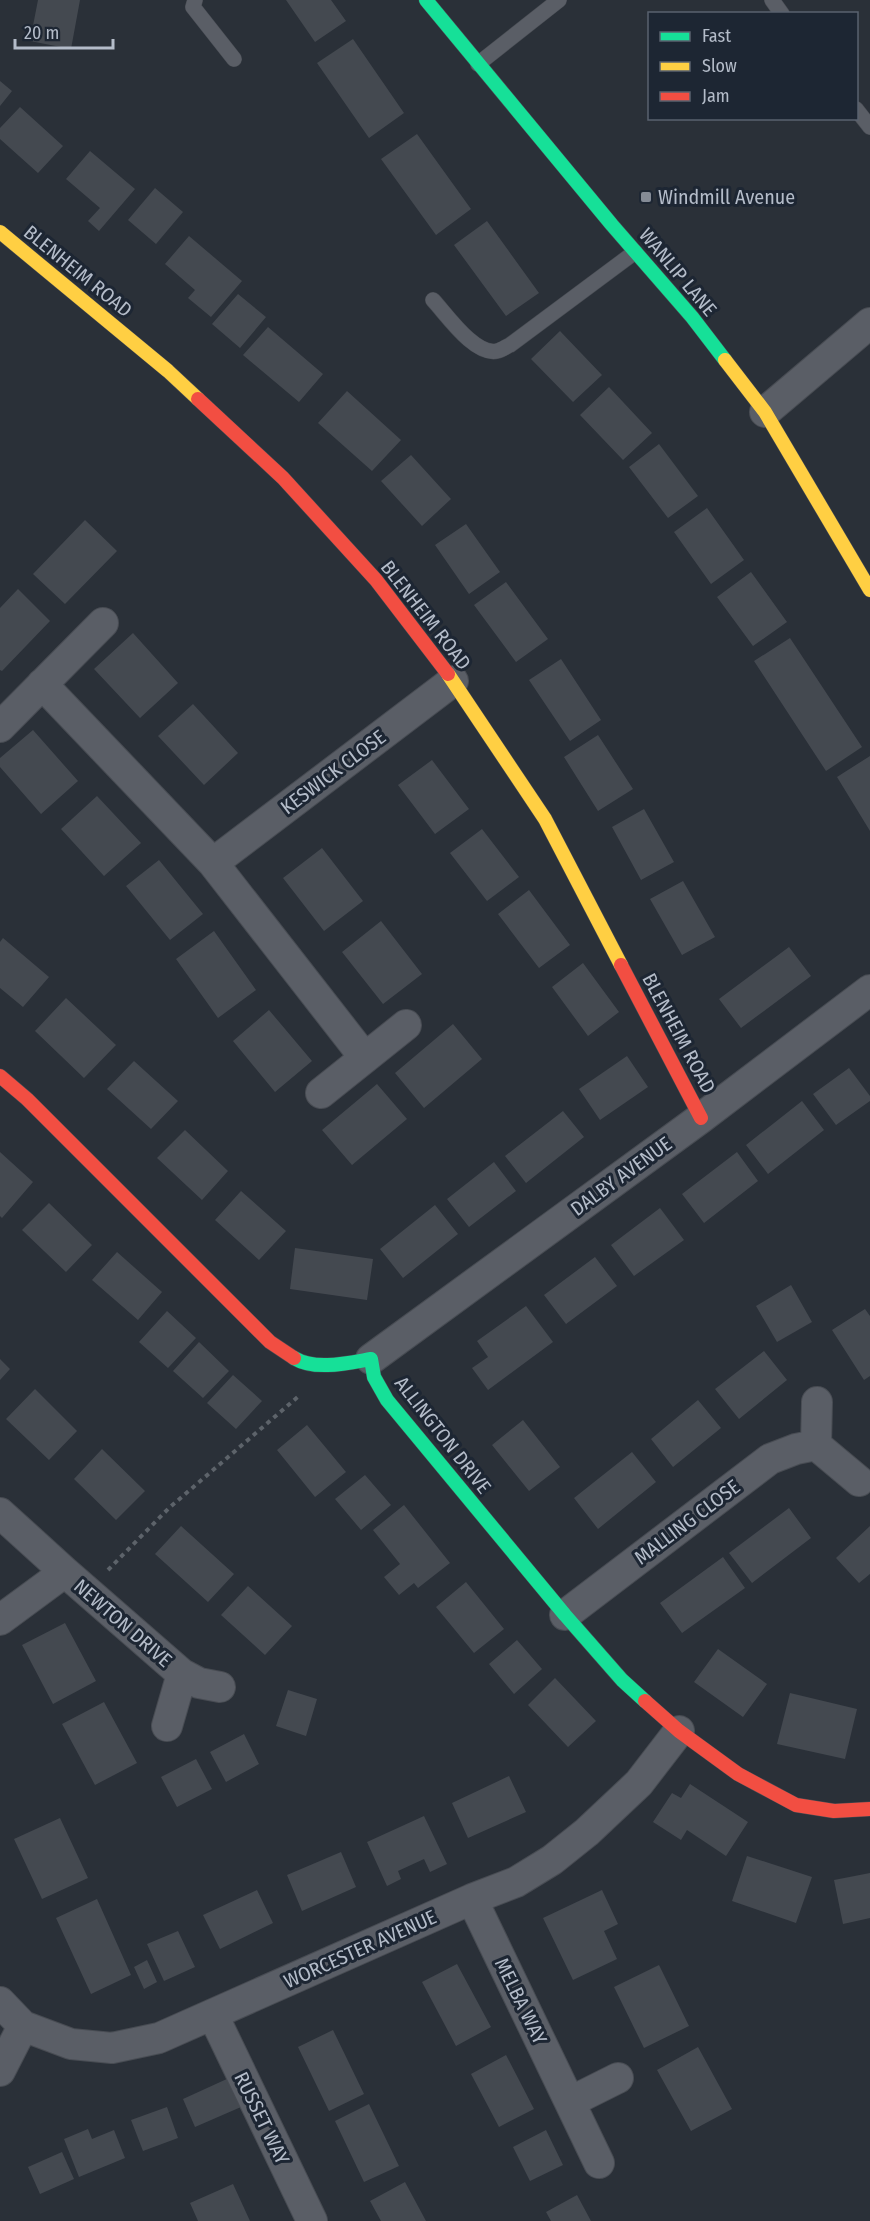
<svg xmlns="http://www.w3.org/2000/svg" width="870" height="2221" viewBox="0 0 870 2221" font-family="'Fira Sans Condensed',sans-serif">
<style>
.building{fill:#444950}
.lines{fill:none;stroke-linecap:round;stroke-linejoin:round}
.lane-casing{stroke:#484c53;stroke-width:16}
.street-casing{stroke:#484c53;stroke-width:32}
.fast-casing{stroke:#484c53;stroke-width:15}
.slow-casing{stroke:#484c53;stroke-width:15}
.jam-casing{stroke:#484c53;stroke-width:15}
.path{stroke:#5d636a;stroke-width:4;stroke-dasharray:4.5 4.5;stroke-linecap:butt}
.lane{stroke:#5a5e66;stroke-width:15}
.street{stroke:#5a5e66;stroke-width:30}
.fast{stroke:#16e098;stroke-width:14}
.slow{stroke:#ffcf43;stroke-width:14}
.jam{stroke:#f24e42;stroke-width:14}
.poi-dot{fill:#848b96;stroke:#1d2633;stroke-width:2}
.labels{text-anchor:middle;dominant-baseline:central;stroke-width:6;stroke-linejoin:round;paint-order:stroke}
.poi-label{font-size:20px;fill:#b4bcc9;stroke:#1d2633;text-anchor:start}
.street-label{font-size:20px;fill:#b4bcc9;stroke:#1d2633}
</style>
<rect width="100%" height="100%" fill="#2a3038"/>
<path class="building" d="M38,0H80L71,49L30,41Z
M286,0H331L346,21L315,42Z
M353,39L404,113L369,138L317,63Z
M0,81L12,91L0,106Z
M20,107L63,146L38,173L0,139V128Z
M417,134L471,209L436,235L381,159Z
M90,151L135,189L99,231L88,221L100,208L66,179Z
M155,188L183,212L156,244L128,220Z
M487,221L539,293L506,316L454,245Z
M189,236L242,281L211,317L188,298L195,290L165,264Z
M238,294L266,317L240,348L212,324Z
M268,327L323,374L299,402L243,355Z
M560,331L602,375L573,402L531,359Z
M609,387L652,433L623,460L580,415Z
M347,391L401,440L372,471L318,423Z
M659,444L698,496L668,518L629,467Z
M411,455L451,499L422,526L381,481Z
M707,508L744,560L711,584L674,532Z
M85,520L117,551L65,604L33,574Z
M466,524L500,572L469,594L435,545Z
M751,572L787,622L753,646L717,597Z
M506,582L548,639L516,662L474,605Z
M18,589L50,621L2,671L0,670V608Z
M133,633L178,683L140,718L94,669Z
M790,638L862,747L826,771L754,661Z
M561,659L601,720L570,741L529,680Z
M193,704L238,753L204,785L158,736Z
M33,730L78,781L41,814L0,767V758Z
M598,735L633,789L598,811L564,757Z
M870,756V831L837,777Z
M432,760L469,809L435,834L398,785Z
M97,796L141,843L104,876L61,829Z
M644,809L674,862L641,880L612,827Z
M482,829L519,877L487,901L450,853Z
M322,848L363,901L324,931L283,878Z
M159,860L203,914L170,940L126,886Z
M683,881L715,937L682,955L650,899Z
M529,890L570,945L539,968L498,914Z
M381,921L422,974L383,1004L342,952Z
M214,931L256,990L218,1018L176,959Z
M3,938L49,977L23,1007L0,988V942Z
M789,947L811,976L741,1028L719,999Z
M583,963L619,1012L588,1036L552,987Z
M66,998L116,1045L84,1078L35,1031Z
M269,1010L312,1061L275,1092L233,1041Z
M453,1024L482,1059L424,1108L395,1073Z
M627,1056L648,1087L600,1120L579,1089Z
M134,1061L178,1101L151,1129L107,1089Z
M849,1068L870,1096V1101L836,1125L813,1094Z
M377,1084L407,1119L352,1165L322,1130Z
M802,1101L824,1130L768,1174L746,1145Z
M563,1111L584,1137L526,1183L505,1156Z
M185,1130L228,1171L202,1200L157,1158Z
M0,1152L33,1182L2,1218L0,1216Z
M737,1152L758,1181L704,1223L682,1194Z
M494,1162L516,1191L469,1227L447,1199Z
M241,1191L286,1231L259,1260L215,1220Z
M49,1203L92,1245L66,1272L22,1230Z
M435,1205L458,1234L403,1278L380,1249Z
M660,1208L684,1240L634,1276L611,1245Z
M295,1248L373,1259L367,1300L290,1289Z
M117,1252L162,1292L138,1320L92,1280Z
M595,1257L617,1286L566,1324L544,1295Z
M791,1285L812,1322L777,1342L756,1306Z
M526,1306L553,1342L488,1390L472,1368L488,1357L477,1341Z
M865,1309L870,1316V1376L864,1380L832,1330Z
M167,1311L196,1338L168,1368L139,1342Z
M199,1342L229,1371L203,1398L173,1371Z
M764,1351L787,1380L739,1419L715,1389Z
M0,1359L10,1369L0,1380Z
M233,1375L262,1401L236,1429L207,1403Z
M35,1389L77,1431L49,1460L6,1419Z
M698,1400L721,1428L673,1467L651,1439Z
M523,1420L560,1467L529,1491L492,1445Z
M307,1425L346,1472L315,1497L277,1450Z
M102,1449L145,1491L116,1520L74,1479Z
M632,1452L656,1482L598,1529L574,1498Z
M365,1475L391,1505L361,1530L335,1499Z
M404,1505L450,1563L418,1588L414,1583L399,1595L384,1577L400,1564L373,1530Z
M789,1508L811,1538L752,1583L729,1553Z
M181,1526L234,1574L208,1602L155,1554Z
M870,1526V1574L859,1583L836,1558Z
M723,1557L745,1588L682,1633L660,1603Z
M466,1582L504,1629L474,1653L436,1607Z
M248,1586L292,1626L265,1655L221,1615Z
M65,1623L96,1681L53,1704L22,1645Z
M517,1640L542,1669L514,1694L489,1664Z
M718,1649L767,1684L743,1717L694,1682Z
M555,1678L596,1721L568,1747L528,1705Z
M288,1690L317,1699L306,1736L276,1726Z
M790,1693L857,1709L845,1759L777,1744Z
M104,1702L137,1763L95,1785L62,1724Z
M244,1734L259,1764L226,1782L210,1752Z
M196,1759L212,1789L177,1807L161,1777Z
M509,1776L526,1812L468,1838L452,1803Z
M690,1784L748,1822L726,1856L687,1830L681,1840L653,1822L672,1793L681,1798Z
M424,1816L447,1864L430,1872L424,1859L398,1871L401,1879L387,1886L367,1842Z
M60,1818L88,1878L42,1899L14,1839Z
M341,1852L356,1887L302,1911L287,1875Z
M747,1856L812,1877L796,1923L732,1901Z
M870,1873V1918L843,1924L834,1880Z
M257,1890L273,1923L220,1949L203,1915Z
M602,1890L618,1924L604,1931L617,1959L573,1980L543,1918Z
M97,1899L131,1975L91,1994L56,1918Z
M178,1931L195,1967L164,1981L147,1944Z
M147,1960L157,1982L144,1989L134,1967Z
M457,1964L491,2027L456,2046L422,1982Z
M659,1965L689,2026L644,2048L614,1987Z
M333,2030L364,2094L329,2111L298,2047Z
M698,2047L732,2109L691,2131L657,2070Z
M506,2055L534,2109L499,2127L471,2074Z
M229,2078L241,2107L195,2127L183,2099Z
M369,2104L399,2166L364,2182L335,2121Z
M167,2107L178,2138L143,2151L131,2120Z
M88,2129L92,2139L114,2130L125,2158L79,2177L64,2139Z
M546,2130L563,2165L530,2181L513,2147Z
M62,2152L74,2179L40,2194L28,2167Z
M405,2182L426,2221H381L370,2201Z
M233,2184L250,2221H198L190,2203Z
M577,2195L591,2221H551L546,2212Z"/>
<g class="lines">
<g class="lane-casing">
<path id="lane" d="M195,0L193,7L234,59
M772,0L782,14
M478,64L559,0
M856,109L870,127
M433,300C447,315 475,356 497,351C502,350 507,346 510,345L635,252"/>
</g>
<g class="street-casing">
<path id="street" d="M765,412L870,323
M42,684L213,863
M0,727L103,623
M365,1058L213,863L453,681
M321,1093L406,1025
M371,1359L701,1118L870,990
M816,1445L817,1402
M0,1513L65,1572
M565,1615L770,1459L796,1449L816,1445L859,1481
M0,1620L65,1572L182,1674L199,1683L220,1687
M167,1726L182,1674
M472,1899L599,2163
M0,2002L23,2026L71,2044L112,2048L159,2038L472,1899L516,1882L552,1860L587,1832L639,1783L679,1731
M213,2015L312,2221
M0,2071L23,2026
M570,2102L618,2078"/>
</g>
<g class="fast-casing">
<path id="fast" d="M426,0L612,225L692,317L725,360
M294,1358C315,1371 348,1363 371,1359L374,1377L387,1400L565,1615L622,1680L645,1701"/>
</g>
<g class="slow-casing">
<path id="slow" d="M0,232L168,371L198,399
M725,360L765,412L870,590
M448,674L545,819L621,965"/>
</g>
<g class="jam-casing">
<path id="jam" d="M198,399L283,478L376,580L448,674
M621,965L701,1118
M0,1076L27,1099L270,1342L294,1358
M645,1701L679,1731L738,1774L796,1805L834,1811L870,1809"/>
</g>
<path class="path" d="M108,1570L169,1508L300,1395"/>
<use href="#lane" class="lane"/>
<use href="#street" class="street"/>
<use href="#fast" class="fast"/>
<use href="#slow" class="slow"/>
<use href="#jam" class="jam"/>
</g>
<rect class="poi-dot" x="640" y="191" width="12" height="12" rx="3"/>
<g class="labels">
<g class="poi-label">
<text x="658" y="197">Windmill Avenue</text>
</g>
<g class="street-label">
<text transform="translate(78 271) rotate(39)">BLENHEIM ROAD</text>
<text transform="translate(678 272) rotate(50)">WANLIP LANE</text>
<text transform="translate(426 615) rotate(52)">BLENHEIM ROAD</text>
<text transform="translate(333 772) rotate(-37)">KESWICK CLOSE</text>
<text transform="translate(679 1033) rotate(62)">BLENHEIM ROAD</text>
<text transform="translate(621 1176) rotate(-36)">DALBY AVENUE</text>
<text transform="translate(443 1435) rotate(52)">ALLINGTON DRIVE</text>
<text transform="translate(687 1522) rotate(-37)">MALLING CLOSE</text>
<text transform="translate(123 1623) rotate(41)">NEWTON DRIVE</text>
<text transform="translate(360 1949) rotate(-24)">WORCESTER AVENUE</text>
<text transform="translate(521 2001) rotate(64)">MELBA WAY</text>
<text transform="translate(262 2118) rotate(64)">RUSSET WAY</text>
</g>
</g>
<rect x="648" y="12" width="210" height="108" fill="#1d2633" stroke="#59626f" stroke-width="1.5"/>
<rect x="660" y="32" width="30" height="9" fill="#16e098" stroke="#59626f" stroke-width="1.5"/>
<text x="702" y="42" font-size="18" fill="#b4bcc9">Fast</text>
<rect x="660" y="62" width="30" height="9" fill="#ffcf43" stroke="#59626f" stroke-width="1.5"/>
<text x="702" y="72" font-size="18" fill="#b4bcc9">Slow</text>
<rect x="660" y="92" width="30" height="9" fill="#f24e42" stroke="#59626f" stroke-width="1.5"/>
<text x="702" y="102" font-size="18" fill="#b4bcc9">Jam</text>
<path d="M15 39v9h98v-9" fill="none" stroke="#b4bcc9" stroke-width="3"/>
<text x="24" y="39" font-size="18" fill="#b4bcc9" stroke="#1d2633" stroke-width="4.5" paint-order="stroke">20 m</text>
</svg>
